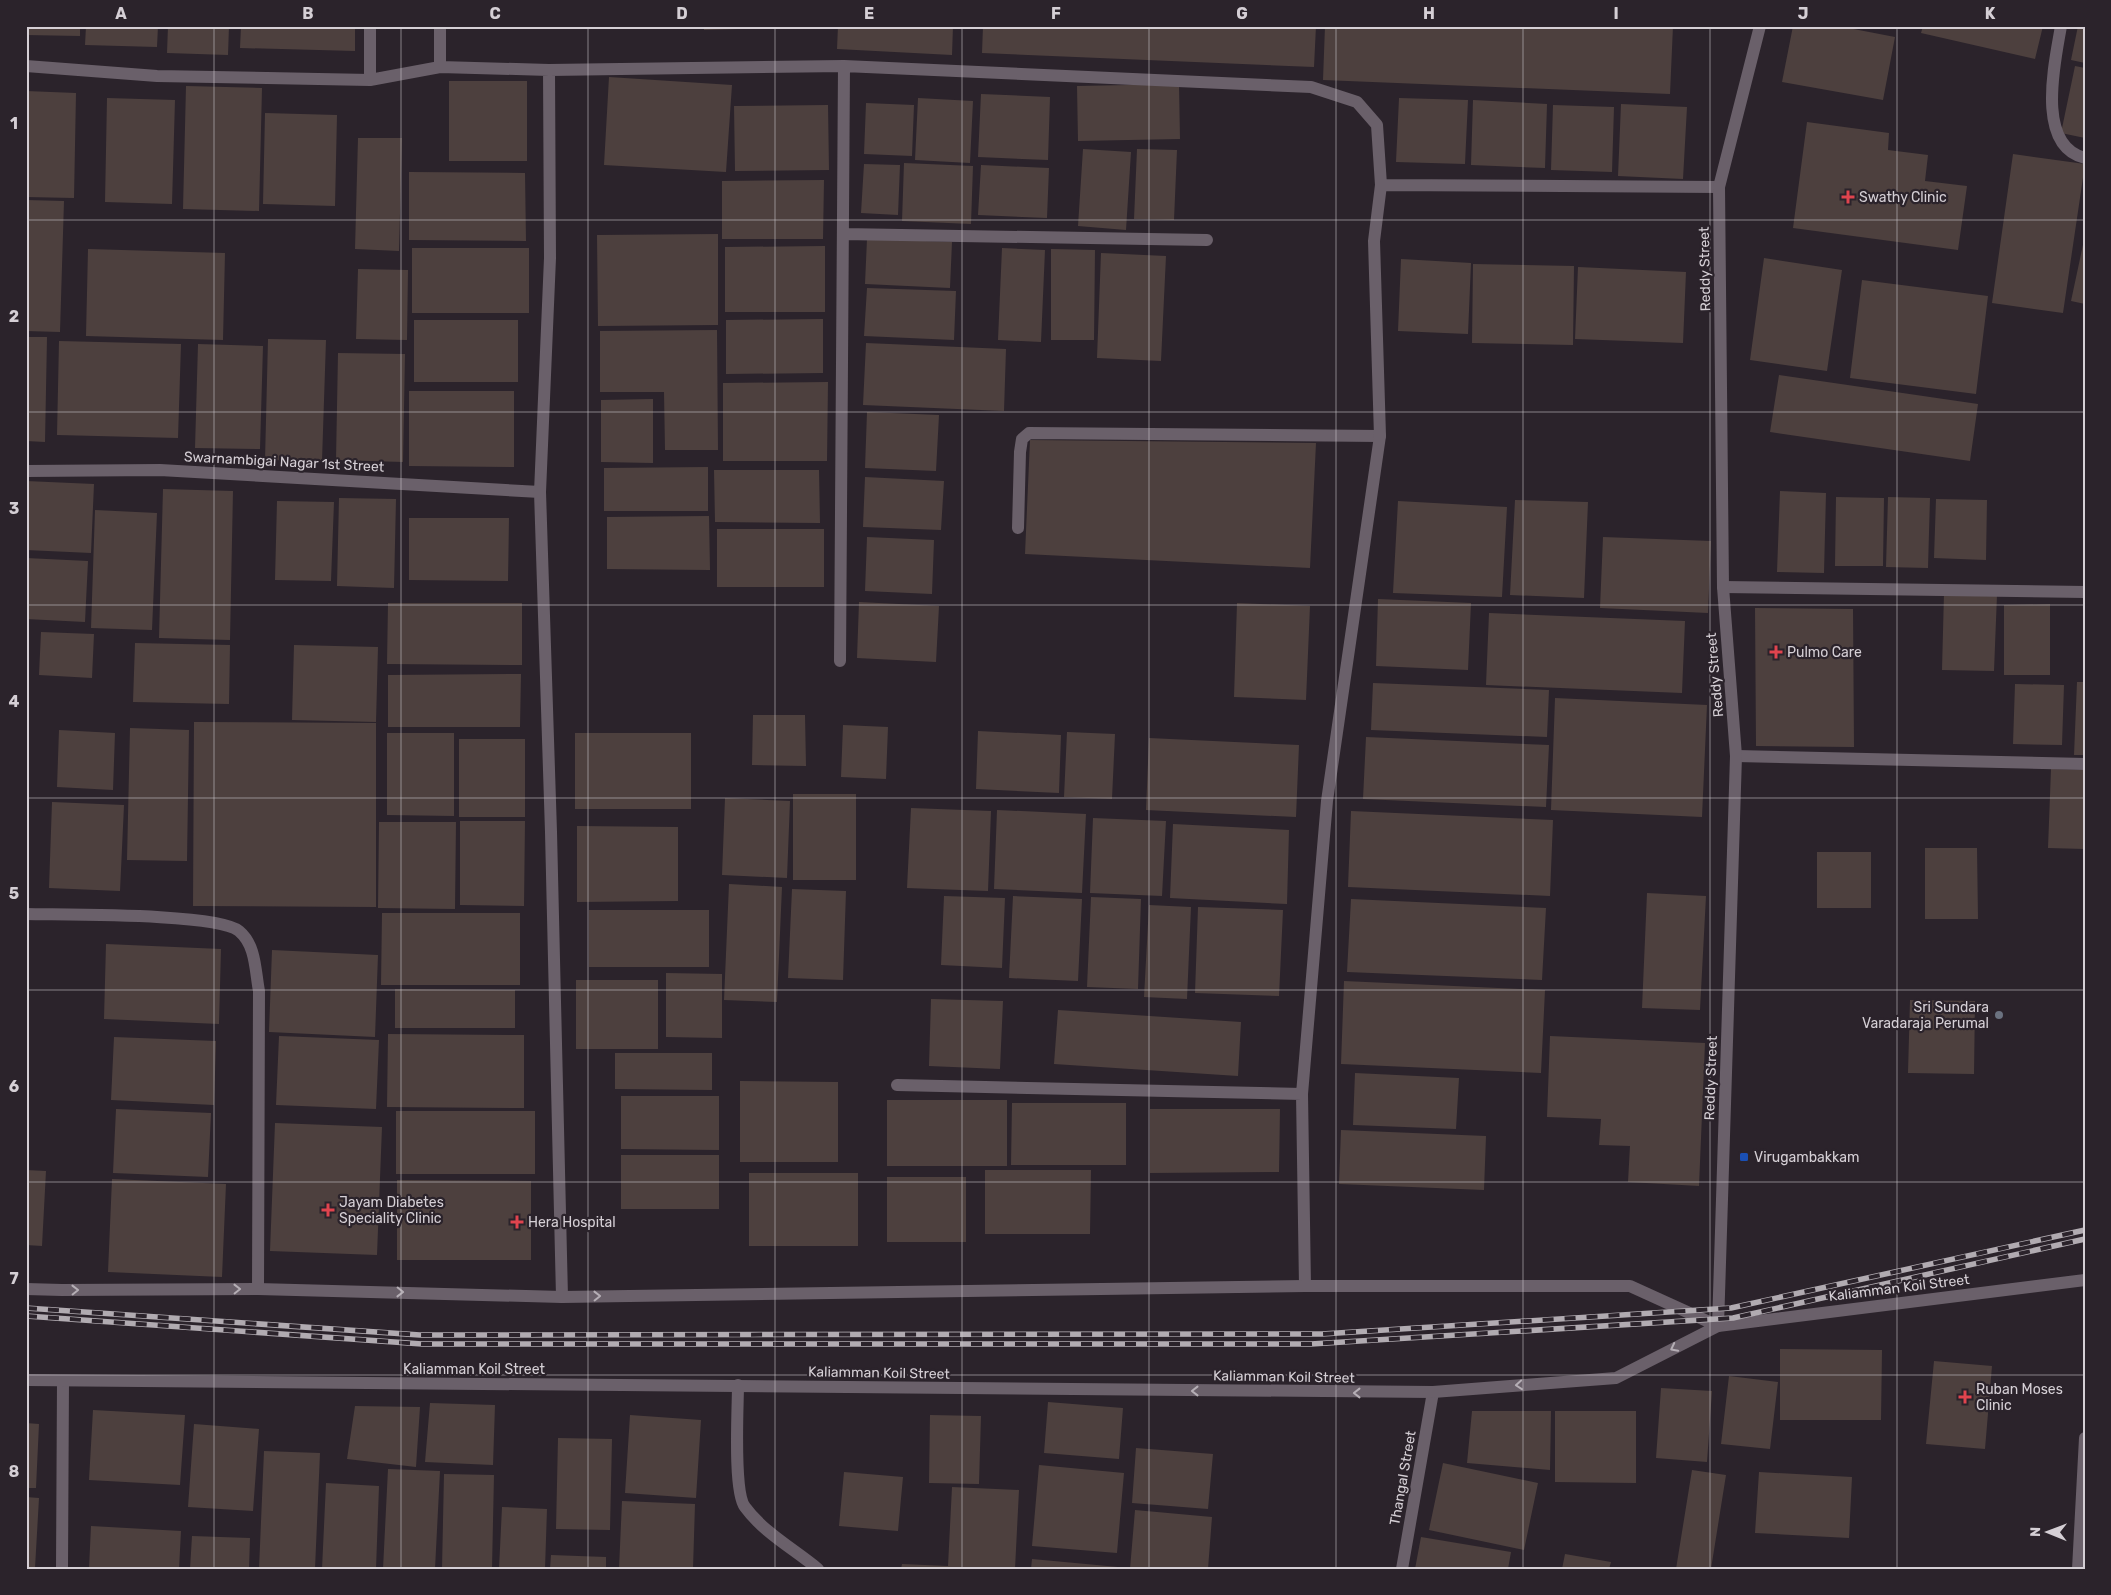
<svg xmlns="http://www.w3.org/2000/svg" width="2111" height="1595" viewBox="0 0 2111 1595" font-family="Rubik,sans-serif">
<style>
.building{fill:#4d403e}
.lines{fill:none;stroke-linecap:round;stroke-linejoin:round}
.service{stroke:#6a606a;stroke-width:12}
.minor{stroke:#6a606a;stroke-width:12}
.tertiary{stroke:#6a606a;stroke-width:12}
.secondary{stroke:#6a606a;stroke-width:12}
.rail-casing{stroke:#b1abb1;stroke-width:5.5}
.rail{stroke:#2b232b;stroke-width:4;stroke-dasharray:11;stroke-linecap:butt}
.oneway{stroke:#b5aeb5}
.grid{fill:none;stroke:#d5cfd5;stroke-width:1;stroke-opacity:0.55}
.health-dot{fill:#e0444e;stroke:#2b232b;stroke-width:2}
.worship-dot{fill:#6b7280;stroke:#2b232b;stroke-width:2}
.transit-dot{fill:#1a4fb4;stroke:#2b232b;stroke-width:2}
.labels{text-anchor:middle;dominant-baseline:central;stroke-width:4.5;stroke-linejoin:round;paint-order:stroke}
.poi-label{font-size:14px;fill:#d5cfd5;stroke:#2b232b;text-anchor:start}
.street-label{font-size:14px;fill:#d5cfd5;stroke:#2b232b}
.neatline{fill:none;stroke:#d5cfd5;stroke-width:2}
.grid-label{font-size:16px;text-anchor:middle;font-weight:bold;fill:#d5cfd5}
</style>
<rect width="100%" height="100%" fill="#2b232b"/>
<path class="building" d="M26,26H80V36L26,35Z
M86,26H158L157,47L85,45Z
M168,26H229L228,55L167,53Z
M241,26H355V51L240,48Z
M704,26H776V28L704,30Z
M838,26H953L952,55L837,49Z
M983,26H1316L1314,67L982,53Z
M1325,26H1673L1670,94L1323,80Z
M1793,26H1838L1895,37L1883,100L1782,82Z
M1923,26H2043L2035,59L1921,33Z
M2078,26H2085V63L2071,60Z
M2075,66L2085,68V138L2061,133Z
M609,77L732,85L726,172L604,165Z
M449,81H527V161H449Z
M1179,84L1180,139L1078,141L1077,86Z
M186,86L262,88L259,211L183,209Z
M26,91L76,93L74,198L26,197Z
M981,94L1050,97L1048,160L978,157Z
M107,98L175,100L172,204L105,202Z
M918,98L973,101L970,163L915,160Z
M1399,98L1468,100L1465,164L1396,162Z
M1473,100L1547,104L1545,168L1471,165Z
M866,103L914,105L912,156L864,154Z
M1621,104L1687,107L1683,179L1618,176Z
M828,105L829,170L735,171L734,106Z
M1553,105L1614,107L1612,172L1551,170Z
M265,113L337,115L335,206L263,204Z
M1807,122L1889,133L1888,150L1928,155L1925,181L1967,186L1958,250L1793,228Z
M358,138H402L399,251L355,249Z
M1083,149L1131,152L1126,230L1078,226Z
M1137,149L1177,150L1174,220L1134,219Z
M2013,154L2085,164L2063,313L1992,303Z
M904,163L973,166L971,224L902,221Z
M864,164L900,165L898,215L861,213Z
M981,165L1049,168L1047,218L978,215Z
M409,172L525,173L526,241L409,240Z
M824,180L823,239H722V181Z
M26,200L64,201L60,332L26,331Z
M718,234V325L598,326L597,235Z
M867,239L952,242L950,288L865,284Z
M2084,240H2085V304L2071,301Z
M825,246V312H725V247Z
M412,248H529V313H412Z
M1002,248L1045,250L1041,342L998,340Z
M88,249L225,253L223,340L86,336Z
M1051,249L1095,250L1094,340H1051Z
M1101,253L1166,256L1161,361L1097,358Z
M1764,258L1842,270L1827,371L1750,360Z
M1401,259L1471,263L1468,334L1398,331Z
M1473,264L1574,266L1573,345L1472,343Z
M1578,267L1686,272L1683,343L1575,339Z
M358,269L408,270L407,340L356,339Z
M1862,280L1988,296L1976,394L1850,378Z
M867,288L956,291L954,340L864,336Z
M823,319V373L726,374V320Z
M414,320H518V382H414Z
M717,330L718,450H665L664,392H600V331Z
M26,337H47L45,442L26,441Z
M268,339L326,340L322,461L265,460Z
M59,341L181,344L178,438L57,435Z
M866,343L1006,349L1004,411L863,405Z
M198,344L263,346L260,449L195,448Z
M338,353L405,354L403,462L336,460Z
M1779,375L1978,404L1970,461L1770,432Z
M828,382L827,461H723V383Z
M409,391H514V467L409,466Z
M653,399V463L601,462V400Z
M867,412L939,415L936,471L865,468Z
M1030,440L1316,443L1310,568L1025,554Z
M708,467V511H604V468Z
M714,470H819L820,523L715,522Z
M865,477L944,481L941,530L863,527Z
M26,481L94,484L91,553L26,550Z
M163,489L233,491L230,640L159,638Z
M1780,491L1826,493L1824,573L1777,572Z
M1836,497L1884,498L1883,566H1835Z
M1888,497L1930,498L1928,568L1886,567Z
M339,498L396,499L394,588L337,586Z
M1936,499L1987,500L1986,560L1934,558Z
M1515,500L1588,502L1584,598L1510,595Z
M277,501L334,502L331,581L275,580Z
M1398,501L1507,507L1502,597L1393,593Z
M95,510L157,513L152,630L91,628Z
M709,516L710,570L607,569V517Z
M409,518H509L508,581L409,580Z
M717,529H824V587H717Z
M867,537L934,540L932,594L865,591Z
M1603,537L1711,541L1708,613L1600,608Z
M26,558L88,561L85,622L26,619Z
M1944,593L1997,595L1994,671L1942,670Z
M1378,599L1471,603L1468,670L1376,666Z
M859,602L939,606L936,662L857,658Z
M388,603H522V665L387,664Z
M1237,603L1310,606L1306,700L1234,697Z
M2050,604V675H2004V605Z
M1755,608L1853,609L1854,747L1756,746Z
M1489,613L1685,621L1682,693L1486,685Z
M41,632L94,634L92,678L39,675Z
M135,643L230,645L229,704L133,702Z
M294,645L378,647L376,722L292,720Z
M521,674L520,727H388V675Z
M2077,682H2085V755H2074Z
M1373,683L1549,690L1547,737L1371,730Z
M2015,684L2064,685L2062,745L2013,744Z
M1555,698L1707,705L1702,817L1551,810Z
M753,715H805L806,766L752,765Z
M194,722L376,723V907L193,906Z
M843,725L888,727L886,779L841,777Z
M130,728L189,730L187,861L127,860Z
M59,730L115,733L113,790L57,787Z
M978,731L1061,735L1059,793L976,789Z
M1067,732L1115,734L1112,799L1064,797Z
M387,733H454V816L387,815Z
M575,733H691V809H575Z
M1366,737L1549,745L1546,807L1363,799Z
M1149,738L1299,745L1296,817L1146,810Z
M459,739H525V817H459Z
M2051,769L2085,770V849L2048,848Z
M793,794H856V880H793Z
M725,798L790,801L787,878L722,875Z
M52,802L124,805L120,891L49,888Z
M911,808L991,811L988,891L907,888Z
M997,810L1086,814L1082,893L994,889Z
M1351,811L1553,820L1550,896L1348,887Z
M1093,818L1166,821L1162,896L1090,893Z
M460,821H525L524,906L460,905Z
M379,822H456L455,909L378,908Z
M1173,824L1289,830L1287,904L1170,898Z
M577,826L678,827V901L577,902Z
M1925,848H1977L1978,919H1925Z
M1817,852H1871V908H1817Z
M729,884L782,887L777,1002L724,1000Z
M792,889L846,891L843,980L788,978Z
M1647,893L1706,896L1700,1010L1642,1008Z
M944,896L1005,898L1002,968L941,965Z
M1013,896L1082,899L1078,981L1009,978Z
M1091,897L1141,899L1138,989L1087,987Z
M1351,899L1546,908L1542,980L1347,972Z
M1149,905L1191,907L1187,999L1144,997Z
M1198,907L1283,910L1279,996L1195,993Z
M589,910H709V967H589Z
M382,913H520V985H381Z
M106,944L221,949L219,1024L104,1019Z
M272,950L378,955L375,1037L269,1032Z
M666,973L722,974V1038L666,1037Z
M576,980H658V1049H576Z
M1344,981L1545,990L1541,1073L1341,1064Z
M395,989L515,990V1028H395Z
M931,999L1003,1001L1000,1069L929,1066Z
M1910,1000L1975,1001L1974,1074L1908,1073Z
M1058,1010L1241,1022L1238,1076L1054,1064Z
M388,1034L524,1035V1108L387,1107Z
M279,1036L379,1040L376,1109L276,1105Z
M1550,1036L1705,1043L1699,1186L1628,1182L1630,1146L1599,1145L1601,1119L1547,1117Z
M114,1037L216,1041L214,1105L111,1100Z
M615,1053H712V1090L615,1089Z
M1355,1073L1459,1078L1456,1129L1353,1125Z
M740,1081L838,1082V1162H740Z
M621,1096H719V1150L621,1149Z
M887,1100H1007V1166H887Z
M1012,1103H1126V1165H1011Z
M116,1109L211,1113L208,1177L113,1173Z
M1150,1109H1280L1279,1172L1150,1173Z
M396,1111H535V1174H396Z
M275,1123L382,1127L377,1255L270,1251Z
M1341,1130L1486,1136L1484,1190L1339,1184Z
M621,1155H719V1209H621Z
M26,1170L46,1171L42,1246L26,1245Z
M985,1170H1091L1090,1234H985Z
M749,1173H858V1246H749Z
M887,1177H966V1242H887Z
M112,1179L226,1184L222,1277L108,1272Z
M397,1180L531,1181V1260H397Z
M1780,1349L1882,1350L1881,1420H1780Z
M1934,1361L1992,1366L1985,1449L1926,1444Z
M1729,1376L1778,1382L1770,1449L1721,1444Z
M1661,1388L1712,1391L1707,1462L1656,1458Z
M1048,1402L1123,1408L1119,1459L1044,1453Z
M430,1403L495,1405L493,1465L425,1462Z
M355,1406L420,1407L416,1467L347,1459Z
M93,1410L185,1415L180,1485L89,1480Z
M1472,1411H1551L1550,1470L1467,1463Z
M1555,1411H1636V1483L1555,1482Z
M630,1415L701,1420L696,1498L625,1493Z
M930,1415L981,1416L979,1484L929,1483Z
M26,1423L39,1424L36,1488H26Z
M194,1424L259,1429L253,1511L188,1507Z
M558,1438L612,1439L610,1530L556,1529Z
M1136,1448L1213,1454L1208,1509L1132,1503Z
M264,1451L320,1453L315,1569H259Z
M1443,1463L1538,1483L1524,1550L1429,1530Z
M1039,1465L1124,1473L1117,1553L1032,1546Z
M388,1469L440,1471L435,1569H383Z
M1692,1470L1726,1475L1711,1569H1676Z
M844,1472L903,1477L898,1531L839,1526Z
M1759,1472L1852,1477L1849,1538L1755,1533Z
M444,1474L494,1475L492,1569H442Z
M326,1483L379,1486L376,1569H322Z
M952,1487L1019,1490L1015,1569H901L902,1564L948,1566Z
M26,1497L39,1498L35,1568L26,1567Z
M622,1501L695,1504L693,1569H619Z
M502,1507L547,1509L545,1569H499Z
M1135,1510L1212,1517L1208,1569H1130Z
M91,1526L181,1531L179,1569H89Z
M192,1536L250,1538L249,1569H190Z
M1421,1537L1511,1552L1508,1569H1415Z
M1565,1554L1611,1562L1609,1569H1562Z
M551,1555L606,1557V1569H550Z
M1032,1559L1118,1567V1569H1031Z"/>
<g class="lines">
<path class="service" d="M1018,528L1020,452L1022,439L1029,433L1380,436"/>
<path class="minor" d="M370,26V80
M440,26V67
M2061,26C2055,62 2035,146 2085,158
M26,66L157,76L370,80L440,67L549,70L844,66L1311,87L1357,102L1377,125L1381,185L1374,241L1380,436L1327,801L1302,1094L1305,1286
M549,70L550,258L540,492L551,832L562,1297
M1381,185L1719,187
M843,234L1207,240
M26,471L160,470L540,492
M1723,587L2085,592
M840,661L844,66
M1736,756L2085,764
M26,914C62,915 218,913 239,931C256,945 255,970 259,991L258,1289
M897,1085L1302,1094
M738,1385C738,1407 733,1492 745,1507C764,1533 794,1549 818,1569
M62,1569L63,1381
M2078,1569L2085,1438"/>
<path class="tertiary" d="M1718,1326L2085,1280
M1402,1569L1433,1392"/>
<path class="secondary" d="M26,1289L62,1290L258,1289L562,1297L1305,1286H1630L1718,1326
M1718,1326L1736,756L1723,587L1719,187L1760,26
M26,1380L1433,1392L1616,1378L1718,1326"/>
<g class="rail-casing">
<path id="rail" d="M26,1308L420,1335L1322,1334L1731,1308L2085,1230
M26,1316L422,1344H1311L1733,1318L2085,1239"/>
</g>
<use href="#rail" class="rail"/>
</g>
<defs><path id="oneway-chevron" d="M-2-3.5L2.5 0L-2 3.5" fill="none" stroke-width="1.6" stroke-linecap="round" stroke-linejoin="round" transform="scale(1.25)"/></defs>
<g class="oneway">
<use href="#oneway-chevron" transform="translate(237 1289) rotate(-1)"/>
<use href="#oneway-chevron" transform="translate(75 1290) rotate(-1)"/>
<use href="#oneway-chevron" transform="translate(400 1292) rotate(1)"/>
<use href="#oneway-chevron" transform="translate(597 1296) rotate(-1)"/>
<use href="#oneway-chevron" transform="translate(1674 1348) rotate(153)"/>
<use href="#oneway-chevron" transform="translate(1519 1385) rotate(175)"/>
<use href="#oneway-chevron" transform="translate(1195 1391) rotate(-180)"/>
<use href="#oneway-chevron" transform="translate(1357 1393) rotate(180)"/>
</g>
<path class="grid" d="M214,26V1569M401,26V1569M588,26V1569M775,26V1569M962,26V1569M1149,26V1569M1336,26V1569M1523,26V1569M1710,26V1569M1897,26V1569M26,220H2085M26,412H2085M26,605H2085M26,798H2085M26,990H2085M26,1182H2085M26,1375H2085"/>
<g class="health-dot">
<path d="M1845.5 189.5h5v5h5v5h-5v5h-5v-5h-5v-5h5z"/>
<path d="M1773.5 644.5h5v5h5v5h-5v5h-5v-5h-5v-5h5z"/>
<path d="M325.5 1202.5h5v5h5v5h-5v5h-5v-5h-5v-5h5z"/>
<path d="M514.5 1214.5h5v5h5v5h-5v5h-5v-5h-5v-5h5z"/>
<path d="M1962.5 1389.5h5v5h5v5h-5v5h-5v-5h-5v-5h5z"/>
</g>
<circle class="worship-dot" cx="1999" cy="1015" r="5"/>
<rect class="transit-dot" x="1739" y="1152" width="10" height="10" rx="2.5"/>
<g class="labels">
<g class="poi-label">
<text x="1859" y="197">Swathy Clinic</text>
<text x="1787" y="652">Pulmo Care</text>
<text x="1989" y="1007" text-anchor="end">Sri Sundara<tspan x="1989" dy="16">Varadaraja Perumal</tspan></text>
<text x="1754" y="1157">Virugambakkam</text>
<text x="339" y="1202">Jayam Diabetes<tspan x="339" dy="16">Speciality Clinic</tspan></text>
<text x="528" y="1222">Hera Hospital</text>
<text x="1976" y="1389">Ruban Moses<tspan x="1976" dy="16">Clinic</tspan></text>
</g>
<g class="street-label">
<text transform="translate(1705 269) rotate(-91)">Reddy Street</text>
<text transform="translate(284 462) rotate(3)">Swarnambigai Nagar 1st Street</text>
<text transform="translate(1715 675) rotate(-95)">Reddy Street</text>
<text transform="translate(1711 1078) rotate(-88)">Reddy Street</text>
<text transform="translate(1899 1288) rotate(-7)">Kaliamman Koil Street</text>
<text x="474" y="1369">Kaliamman Koil Street</text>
<text transform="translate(879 1373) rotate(1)">Kaliamman Koil Street</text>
<text transform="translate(1284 1377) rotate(1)">Kaliamman Koil Street</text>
<text transform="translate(1403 1478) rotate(-80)">Thangal Street</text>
</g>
</g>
<rect width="2111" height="1595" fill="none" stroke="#2b232b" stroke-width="55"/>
<g transform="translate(2048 1532) rotate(271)" stroke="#2b232b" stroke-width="4" paint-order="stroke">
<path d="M0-4L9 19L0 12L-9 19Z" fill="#d5cfd5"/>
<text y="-8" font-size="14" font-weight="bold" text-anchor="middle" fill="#d5cfd5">N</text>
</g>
<rect x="28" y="28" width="2056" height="1540" class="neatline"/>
<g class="grid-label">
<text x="121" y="19">A</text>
<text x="308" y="19">B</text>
<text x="495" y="19">C</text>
<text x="682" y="19">D</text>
<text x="869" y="19">E</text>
<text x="1056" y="19">F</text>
<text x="1242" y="19">G</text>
<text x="1429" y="19">H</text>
<text x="1616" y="19">I</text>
<text x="1803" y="19">J</text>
<text x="1990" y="19">K</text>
<text x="14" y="129">1</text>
<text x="14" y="322">2</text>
<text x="14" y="514">3</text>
<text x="14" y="707">4</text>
<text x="14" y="899">5</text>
<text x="14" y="1092">6</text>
<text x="14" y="1284">7</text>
<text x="14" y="1477">8</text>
</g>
</svg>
